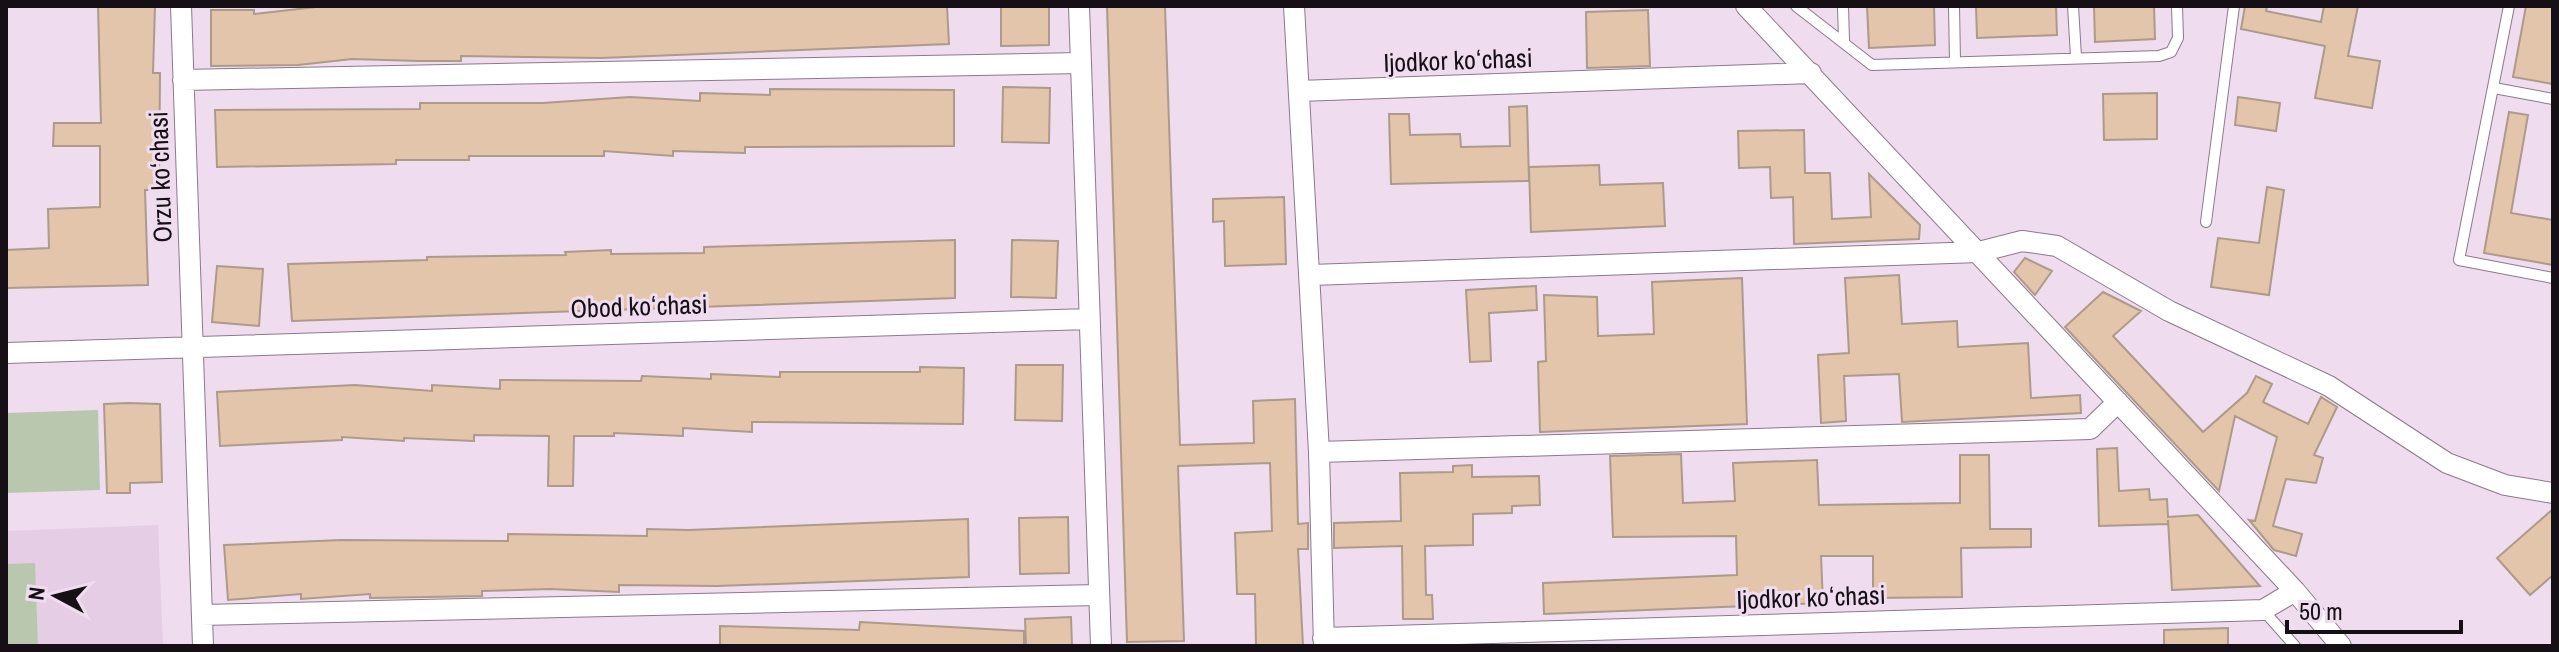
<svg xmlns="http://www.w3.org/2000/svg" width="2559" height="652" viewBox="0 0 2559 652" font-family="'Archivo Narrow',sans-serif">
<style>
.built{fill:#e6cde6}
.green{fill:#b8c7ae}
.building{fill:#e3c5ac;stroke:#ad9a8a;stroke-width:2}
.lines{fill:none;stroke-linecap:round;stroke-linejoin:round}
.lane-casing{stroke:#8b7a8b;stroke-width:12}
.street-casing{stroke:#8b7a8b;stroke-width:22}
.lane{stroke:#fff;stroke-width:10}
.street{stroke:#fff;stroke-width:20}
.labels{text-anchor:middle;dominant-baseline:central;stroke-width:6;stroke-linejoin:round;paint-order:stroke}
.street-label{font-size:26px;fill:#161016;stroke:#efdcef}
</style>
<rect width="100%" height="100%" fill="#efdcef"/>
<path class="built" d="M158,525L163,646H6V531Z"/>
<path class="green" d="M98,410L100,490L6,493V413Z
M35,563L38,646H6V564Z"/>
<path class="building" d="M98,6H155L153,73H160L159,190H145L148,285L6,288V250L49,248L48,209L100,207V146H53L54,123H101Z
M325,6H947L949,44L601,58L461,56V61H419L352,59L298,65L211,66V10H254V14Z
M1001,6H1049V45L1001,46Z
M1107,6H1165L1180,445L1254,443L1253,401L1295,399L1298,524L1308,523V549H1298L1303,646H1256L1255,594H1237L1235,533L1272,531L1270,463L1178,466L1184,641L1127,642Z
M1867,6H1934L1935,45L1869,48Z
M1976,6H2056L2057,35L1977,38Z
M2094,6H2154L2155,39L2095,42Z
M2245,6H2267L2266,11L2321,22L2324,6H2358L2348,56L2380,61L2372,108L2315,98L2325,46L2241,29Z
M2526,6H2553V84L2513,77Z
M1648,10L1650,66L1587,68L1586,12Z
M1003,87L1050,88L1049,143L1002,142Z
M770,89L954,90V146L745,147V153L673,151V156L604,151V156H469V160H396V164L217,167L215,110L420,109V103H543L630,97L700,101V93L770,95Z
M2157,93V139L2104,140L2103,94Z
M2238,97L2280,103L2276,131L2235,125Z
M1527,106L1529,181L1391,184L1389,114H1409L1410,135L1460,134L1461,147L1510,146L1509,107Z
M2509,112L2528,115L2511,213L2553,220V265L2484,253Z
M1804,130L1805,173H1830L1832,219L1871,217L1869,174L1920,225L1919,239L1794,244L1793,197L1771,198L1770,167L1739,168L1738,131Z
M1599,165L1600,185L1663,183L1665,226L1531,232L1529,167Z
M2267,187L2284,190L2269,295L2211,287L2218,238L2259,243Z
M1284,197L1286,264L1225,266L1224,221L1213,222V199Z
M955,240V298L292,321L288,264L427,260V257L566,255L565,252L611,250V254L704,253V247Z
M1012,240L1058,241L1056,298L1011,297Z
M2025,258L2052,271L2035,295L2014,272Z
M217,266L263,269L259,326L212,322Z
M1899,275L1902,324L1957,321L1958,347L2028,343L2031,398L2080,395L2081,413L1902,422L1899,374L1844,376L1846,421L1821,423L1818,355L1849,353L1845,278Z
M1742,278L1747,424L1540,432L1538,362L1546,361L1544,295L1597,297L1598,336L1654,334L1652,282Z
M1536,286L1537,310L1489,313L1491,361L1470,362L1466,290Z
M2103,292L2141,311L2113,336L2203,432L2247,393L2256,376L2272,384L2263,402L2308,424L2321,397L2337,407L2314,455L2323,458L2316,483L2286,479L2273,526L2302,534L2296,556L2274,550L2249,520L2255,521L2277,437L2235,416L2219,491L2065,327Z
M1016,365H1063L1062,421L1015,420Z
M920,367L964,368L963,424L752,422V432L683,428V436L614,433V436H574L573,486H548L549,436L474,435V441L404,438V441L342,437V440L220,446L217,392L355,385L432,391V385L500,389V380L641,381L642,376L711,379V374L780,377V372H920Z
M128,403L160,404L162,482L130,483V493H107L104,404Z
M2117,448L2119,491L2149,489L2150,500L2167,499L2168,517L2198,515L2260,586L2172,590L2168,520V524L2099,526L2097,449Z
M1681,454L1683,503L1735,501L1733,463L1817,460L1819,505L1960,503V455H1989L1990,529H2031V547L1961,548L1962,597L1873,598V556H1821L1823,603L1544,614L1543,583L1737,575L1736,536L1613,537L1610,456Z
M1472,465V477L1539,476L1540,505L1512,506V513L1473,514V545L1425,546L1426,595H1432L1433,619H1403L1402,546L1334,548V523L1401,521L1400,473L1453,472V466Z
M2553,509V575L2530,595L2497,558Z
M1068,517L1069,573L1020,574L1019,518Z
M968,519L969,577L717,586L619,585V592L550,589L482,591V596L370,598V594L301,599V594L228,600L224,545L341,540L508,541V534L647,536V529L689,530Z
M1071,617L1072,646H1026L1025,619Z
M860,622L1024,631V646H720V626L859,630Z
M2228,628V646H2164V630Z"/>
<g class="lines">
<g class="lane-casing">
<path id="lane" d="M1796,6L1872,65L2159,56L2171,52L2178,38L2177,6
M1843,6L1844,41
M1954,6L1955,62
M2073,6L2076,57
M2509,6L2459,260L2553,278
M2494,88L2553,99
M2206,222L2234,6
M2263,610L2295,646"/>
</g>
<g class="street-casing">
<path id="street" d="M181,6L203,646
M1079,6L1101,646
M1294,6L1319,452L1324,646
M1746,6L2295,591L2341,646
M183,80L1081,63
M1299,91L1811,73
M1311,275L1979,252L2022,241L2057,246L2169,311L2329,386L2447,463L2505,485L2553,493
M6,353L1089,319
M1319,452L2090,429L2118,402
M202,615L1098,595
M1323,638L2263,610L2295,591"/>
</g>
<use href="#lane" class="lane"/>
<use href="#street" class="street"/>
</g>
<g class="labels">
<g class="street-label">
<text transform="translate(1458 60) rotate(-2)">Ijodkor koʻchasi</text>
<text transform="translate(160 177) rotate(-92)">Orzu koʻchasi</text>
<text transform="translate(639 306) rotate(-2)">Obod koʻchasi</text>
<text transform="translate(1811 597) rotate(-2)">Ijodkor koʻchasi</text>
</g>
</g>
<rect width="2559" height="652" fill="none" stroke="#161016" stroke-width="16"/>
<g transform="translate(56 596) rotate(277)" stroke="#efdcef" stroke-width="6" paint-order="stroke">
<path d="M0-6L14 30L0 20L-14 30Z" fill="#161016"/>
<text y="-12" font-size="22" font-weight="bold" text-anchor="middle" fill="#161016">N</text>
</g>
<path d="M2287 620v12h174v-12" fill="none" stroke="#161016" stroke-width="4"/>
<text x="2299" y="620" font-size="24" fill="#161016" stroke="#efdcef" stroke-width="6" paint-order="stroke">50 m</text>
</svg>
